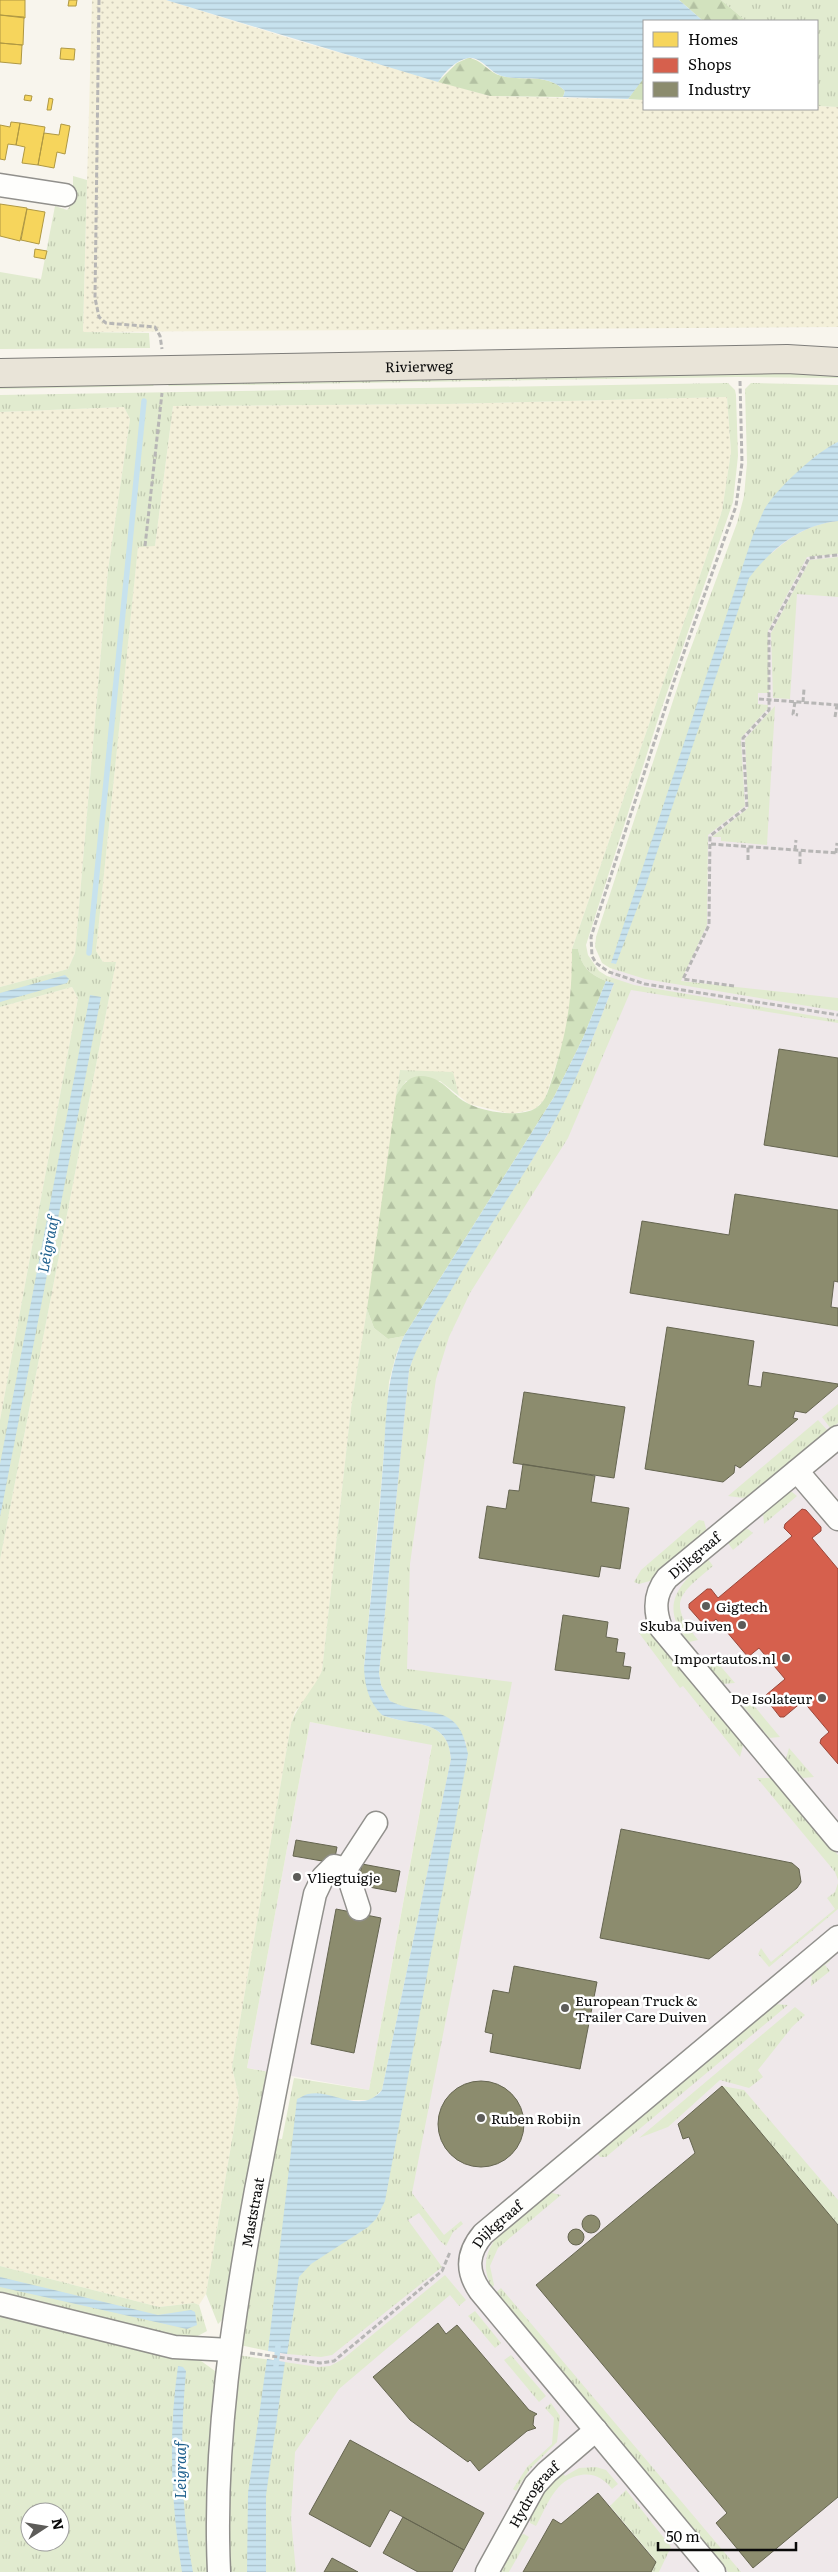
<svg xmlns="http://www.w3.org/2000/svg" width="838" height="2572" viewBox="0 0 838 2572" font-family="Literata,serif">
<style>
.industrial{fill:#efe8ea}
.farmland{fill:url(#farmland-dots)}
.grass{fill:url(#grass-tufts);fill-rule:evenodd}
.forest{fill:url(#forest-firs)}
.water{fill:url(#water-rules)}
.homes{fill:#f6d55c;stroke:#af9843}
.shops{fill:#d6604d;stroke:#994639}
.industry{fill:#8c8c6e;stroke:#656550}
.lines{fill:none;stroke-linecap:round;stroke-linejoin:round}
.stream{stroke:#c7e2ee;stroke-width:5.5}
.minor-casing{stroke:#91908c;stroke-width:25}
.major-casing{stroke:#7e7d7a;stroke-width:30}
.path{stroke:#b7b6b5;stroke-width:3;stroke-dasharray:5 2.5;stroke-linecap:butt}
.minor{stroke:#fefefc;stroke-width:22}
.major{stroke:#e9e4d8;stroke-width:28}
.poi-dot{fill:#5d5c59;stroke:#fff;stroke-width:2}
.labels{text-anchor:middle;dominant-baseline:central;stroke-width:5;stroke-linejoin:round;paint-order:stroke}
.street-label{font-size:14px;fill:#0a0a0a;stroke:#fff}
.poi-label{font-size:14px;fill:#0a0a0a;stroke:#fff;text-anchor:start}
.water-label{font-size:15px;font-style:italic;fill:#20618e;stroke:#fff}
</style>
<defs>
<pattern id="farmland-dots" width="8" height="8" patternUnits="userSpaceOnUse" patternTransform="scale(1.25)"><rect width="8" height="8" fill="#f4f0da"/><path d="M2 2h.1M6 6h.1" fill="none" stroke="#d0ccba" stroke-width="1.8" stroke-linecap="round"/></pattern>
<pattern id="grass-tufts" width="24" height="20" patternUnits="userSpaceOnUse" patternTransform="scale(1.25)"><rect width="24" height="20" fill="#e1ebcf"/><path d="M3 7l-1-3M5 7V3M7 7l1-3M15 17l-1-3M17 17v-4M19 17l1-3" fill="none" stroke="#c0c8b0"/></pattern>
<pattern id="forest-firs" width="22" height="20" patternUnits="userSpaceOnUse" patternTransform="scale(1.25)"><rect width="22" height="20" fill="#d2e2be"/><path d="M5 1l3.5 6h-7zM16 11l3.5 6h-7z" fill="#b3c1a2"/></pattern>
<pattern id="water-rules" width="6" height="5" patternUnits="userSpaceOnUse" patternTransform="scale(1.25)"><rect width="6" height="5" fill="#c7e2ee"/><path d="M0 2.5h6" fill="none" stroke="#aac1cb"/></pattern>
</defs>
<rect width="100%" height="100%" fill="#f8f5ed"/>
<path class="industrial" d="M838,484V2572H256L257,2503L279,2345L391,2103L448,1722L388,1709L396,1384L552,1114L609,982L614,962L746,574Z
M310,1722L432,1744L369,2090L247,2068Z"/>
<path class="farmland" d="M92,0H166L295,40L490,96L644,100V109H817V106L838,107V327L83,332Z
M727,397L731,452L722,511L572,949V990L566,1034L545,1099L535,1109L511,1114L469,1104L459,1096L455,1083L429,1073L400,1070L377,1249L351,1408L322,1671L315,1687L295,1712L291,1724L232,2067L239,2098L206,2294L199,2305L194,2303L159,2307L0,2266V1560L116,962H103L96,951L138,546H155L173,406L448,404Z
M124,407L130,419L108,570L75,953L68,969L0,987V412Z
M72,987L78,998L0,1420V1007Z"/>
<path class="grass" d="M721,0H838V107L817,106V21H746Z
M73,176L87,180L83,332L149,333L150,348L0,349V272L41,279L55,206L67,210L73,203Z
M711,372L838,373V378L736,377L168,386L172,381Z
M151,383L154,386L0,389V384Z
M728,383L735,390L736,395L738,456L733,502L660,713L586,945L588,955L599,971L607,976L634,985L838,1020V1023L631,990L568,1138L470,1293L449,1337L436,1379L410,1564L407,1669L512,1682L412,2193L444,2235L461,2221L463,2224L453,2232L446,2246L439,2240L419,2213L408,2220L442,2267L332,2355L321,2357L287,2354C290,2336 292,2292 299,2277C313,2251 363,2240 380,2212L466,1742L390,1701L381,1685L379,1673L409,1370L415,1352L457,1278L547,1136L584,1060L614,984C595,977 582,971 578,949H572L722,511L731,452L727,397L448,404L173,406L155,546L138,547L96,951L103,962H116L0,1560V1420L78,998L72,987L0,1007V987L68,969L75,953L108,570L130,419L124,407L0,412V395Z
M751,383L838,385V442L816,456L800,472L771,554C791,536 810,524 838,521V554L807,557L768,631L769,693H758V704L768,705V708L741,738L745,806L708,835L707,925L681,981L838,998V1011L645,979L610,968L602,963L595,947L596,937L685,664L737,523L744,496L747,463L745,389Z
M838,557V597L797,594L790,699L773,698L771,633L810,560Z
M775,706L767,845L721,841V837H712L748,808L745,739Z
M400,1070L453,1072L459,1096L440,1081H406L396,1096Z
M367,1309L374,1328L388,1339L404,1336L396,1355L389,1382L382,1477L364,1668L382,1715C411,1727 449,1717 451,1759L382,2090L371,2100H302L268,2351L240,2345L271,2138L282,2139L294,2078L369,2090L432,1745L310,1722L247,2068L274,2073L225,2317L218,2324L206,2294L239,2098L232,2067L291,1724C298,1704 313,1690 322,1671L351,1408Z
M838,1404V1423L831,1429L822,1417Z
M818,1420L828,1431L751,1495L743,1498L728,1496Z
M792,1492L797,1496L764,1524L763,1513L786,1493Z
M699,1520L704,1521L707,1532L650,1581L639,1584L634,1582L641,1570Z
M748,1529L753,1533L733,1550L728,1543L742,1530Z
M708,1559L713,1566C680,1594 666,1601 698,1640L689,1642C658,1606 678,1585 708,1559Z
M648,1626L744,1742L740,1757L683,1686L680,1688L639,1633Z
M710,1654L735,1683L723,1684L707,1664Z
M745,1695L780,1737L769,1738L743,1706Z
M789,1748L814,1777L803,1778L786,1759Z
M757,1778H775L838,1855V1880L835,1872Z
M838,1883V1909L769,1967L758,1954L761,1948L771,1962L835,1909L827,1898L835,1892Z
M828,1958L830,1961L825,1965L830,1971L811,1986L812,1971Z
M774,2004L788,2005L606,2157H600L596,2152Z
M795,2007L805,2015L792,2027L758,2070L763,2077L749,2088L720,2080L668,2127L639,2138Z
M722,2086L744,2090L838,2200V2225Z
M548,2192L561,2195L498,2248L490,2266L494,2285L492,2288C468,2244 520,2216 548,2192Z
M0,2266L159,2307L194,2303L199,2305L207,2331L194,2338L180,2340L0,2295Z
M445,2275L466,2300L459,2306L450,2295L339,2389L295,2452L291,2519L296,2572H223L221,2547L238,2355L318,2367L330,2366L343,2359Z
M501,2288L741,2572H728L494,2294Z
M0,2311L197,2358L215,2371L220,2382L215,2572H0ZM30,2512H60V2542H30Z
M475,2311L501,2343L495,2348L468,2316Z
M511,2355L546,2396L539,2402L504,2360Z
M551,2403L560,2416L557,2442L530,2469L516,2491L513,2489L527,2467L552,2444L554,2418L545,2408Z
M596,2467L606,2470L618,2484L612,2489C604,2479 595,2473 581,2475C555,2479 547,2506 536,2526L530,2523C527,2503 549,2485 562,2472L565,2476L579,2468Z
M626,2490L671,2547L659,2572H651L656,2561L610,2506Z
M524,2534L529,2537L509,2572H498L517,2536Z"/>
<path class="forest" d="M679,0H721L746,21H703Z
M468,58C482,59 488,73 502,76C525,82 546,72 565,91L563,97L490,96L438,82L457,63Z
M643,78L644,100L628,99Z
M572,949H578C581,966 590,975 606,981L583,1038L554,1097L404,1336L388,1339L374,1328L367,1309L396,1096C402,1086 408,1076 421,1076C443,1076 451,1096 469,1104C485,1112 520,1118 536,1108C547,1101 549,1087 553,1076C568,1028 572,998 572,949Z"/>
<path class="water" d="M166,0H679L703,21H644V78L628,99L563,97L565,91C546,72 525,82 502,76C490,73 481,56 468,58C456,60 445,72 438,82Z
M838,442V521C800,525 772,548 749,578L646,885L616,964L611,963L753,535C757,527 760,518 764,510C775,490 817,451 838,442Z
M65,975L69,979L67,983L0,1002V993Z
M606,981L614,983C594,1036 574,1088 546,1137C514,1191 477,1244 446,1299C432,1322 417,1344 409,1370L379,1673L381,1685L390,1701C427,1719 459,1700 468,1754L385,2201L376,2219L368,2227L311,2264L299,2277L287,2354L268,2351L297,2099C300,2098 304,2095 308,2094C331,2088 361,2116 382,2090L451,1759C449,1717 411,1727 382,1715C368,1701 365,1686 364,1668C370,1604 377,1541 382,1478C387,1427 383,1383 404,1336L554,1097L583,1038Z
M90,995L101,997L0,1517V1464Z
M0,2277L158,2315L191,2310L195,2312L197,2325L187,2329L0,2287Z
M267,2359L285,2362L266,2495V2572H247L248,2493Z
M178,2366L183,2367L186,2371C180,2439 180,2505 193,2572H182C171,2504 168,2435 178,2366Z"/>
<path class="homes" d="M0,0H25V18L0,15Z
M69,0H77L76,6H68Z
M0,15L24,17L23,45L0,43Z
M0,43L22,45L21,64L0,62Z
M61,48L75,49L74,60L60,59Z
M25,95L32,96L31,101L24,100Z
M49,98L53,99L51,110H47Z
M11,122L20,123L16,145L8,144L5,160L0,159V125L10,127Z
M20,123L45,127L38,165L22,163L25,147L16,145Z
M61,124L70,126L65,154L57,152L54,168L38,165L44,133L59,135Z
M0,204L27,208L20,241L0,236Z
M27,209L45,212L39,244L21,240Z
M35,249L47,251L45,259L34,257Z"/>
<path class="shops" d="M802,1509L806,1510L821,1527V1531L812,1538L838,1569V1764L820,1743L821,1739L829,1732L803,1701L784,1717H780L766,1699V1695L785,1679L759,1648L748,1657L716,1619L708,1626L704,1625L689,1608V1604L707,1589H711L718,1598L792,1536L784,1528L785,1524Z"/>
<path class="industry" d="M779,1049L838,1058V1157L764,1145Z
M735,1194L838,1210V1282L834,1281L831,1307L838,1308V1326L630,1293L642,1221L729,1235Z
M667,1327L754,1341L748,1385L761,1387L763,1372L838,1384V1386L806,1413L795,1411L793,1418L798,1419L740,1468L735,1465L734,1473L723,1482L645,1469Z
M524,1392L625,1407L614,1478L513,1463Z
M523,1464L595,1476L591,1502L629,1508L620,1569L601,1566L599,1577L479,1558L487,1506L506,1509L509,1490L519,1491Z
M563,1615L608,1622L606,1637L618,1639L616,1652L625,1653L623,1666L631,1667L629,1679L555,1670Z
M621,1829L792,1863L799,1869L801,1882L797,1888L709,1959L600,1938Z
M296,1840L337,1847L334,1863L293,1856Z
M362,1864L400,1871L396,1892L358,1885Z
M336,1909L381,1918L354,2053L311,2044Z
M514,1966L597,1982L580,2069L490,2052L493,2034L485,2032L493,1990L509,1993Z
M438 2124a43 43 0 1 1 86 0a43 43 0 1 1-86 0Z
M722,2086L838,2225V2497L753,2568L716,2523L727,2513L536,2285L695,2153L689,2137L683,2139L678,2124Z
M582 2224a9 9 0 1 1 18 0a9 9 0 1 1-18 0Z
M568 2237a8 8 0 1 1 16 0a8 8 0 1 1-16 0Z
M438,2323L446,2334L457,2325L529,2410L537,2414L534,2416L533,2425L536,2428L527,2431L479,2471L470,2460L468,2462L410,2420L373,2377Z
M350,2440L484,2513L464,2550L390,2510L370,2547L309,2514Z
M598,2493L656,2562L651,2572H523L553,2519L561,2524Z
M403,2517L464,2550L452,2572H418L383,2553Z
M332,2558L358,2572H324Z"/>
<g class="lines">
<path class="stream" d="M89,953L144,401
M276,2366L278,2346"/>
<g class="minor-casing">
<g id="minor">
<path d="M0,185L65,195"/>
<path d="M838,1437L667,1578C654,1594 654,1610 661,1628L838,1840"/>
<path d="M797,1471L838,1519"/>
<path d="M346,1869L376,1823"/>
<path d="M0,2304L174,2347L230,2350"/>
<path id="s1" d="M219,2572C213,2444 233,2316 256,2190C275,2091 294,1992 315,1894L323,1877L334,1866L346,1869L359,1909"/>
<path id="s2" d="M487,2572L535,2485L547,2472L596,2430"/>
<path id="s3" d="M714,2572L480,2291C466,2271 467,2253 483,2234L838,1937"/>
</g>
</g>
<g class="major-casing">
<g id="major">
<path id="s4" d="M0,373L787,359L838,362"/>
</g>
</g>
<path class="path" d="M99,0L95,298L99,317L106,323L155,327L160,336L162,349
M740,381L742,463L736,506L677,672L591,937L592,956L596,963L609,972L645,984L838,1015
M145,546L162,393
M759,699L838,705
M795,702L793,714L798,715
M803,702L804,689
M835,717L837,705
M711,844L838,853
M795,850L796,840
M836,853L837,843
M748,860V846
M800,864V850
M734,986L683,979L709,925L710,836L747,807L743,738L769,710V633L809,558L838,555
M250,2353L320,2363L334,2361L442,2271L450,2252"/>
<use href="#minor" class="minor"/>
<use href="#major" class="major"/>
</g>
<g class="poi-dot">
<circle cx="706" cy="1606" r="5"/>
<circle cx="742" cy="1625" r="5"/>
<circle cx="786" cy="1658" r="5"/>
<circle cx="822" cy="1698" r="5"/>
<circle cx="297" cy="1877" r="5"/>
<circle cx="565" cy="2008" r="5"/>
<circle cx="481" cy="2118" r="5"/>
</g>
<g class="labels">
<g class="street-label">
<text stroke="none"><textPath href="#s4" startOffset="419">Rivierweg</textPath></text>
<text transform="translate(694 1555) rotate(-40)">Dijkgraaf</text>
<text stroke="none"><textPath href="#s1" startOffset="362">Maststraat</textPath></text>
<text stroke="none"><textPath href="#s3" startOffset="445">Dijkgraaf</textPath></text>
<text stroke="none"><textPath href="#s2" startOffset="91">Hydrograaf</textPath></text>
</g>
<g class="poi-label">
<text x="716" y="1606">Gigtech</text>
<text x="732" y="1625" text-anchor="end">Skuba Duiven</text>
<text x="776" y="1658" text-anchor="end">Importautos.nl</text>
<text x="812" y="1698" text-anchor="end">De Isolateur</text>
<text x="307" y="1877">Vliegtuigje</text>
<text x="575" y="2000">European Truck &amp;<tspan x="575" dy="16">Trailer Care Duiven</tspan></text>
<text x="491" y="2118">Ruben Robijn</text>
</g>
<g class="water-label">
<text transform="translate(47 1244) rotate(-79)">Leigraaf</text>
<text transform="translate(179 2470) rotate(-90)">Leigraaf</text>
</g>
</g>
<rect x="643" y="20" width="175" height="90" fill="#ffffff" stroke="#9d9d9d"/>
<rect x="653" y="32" width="25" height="15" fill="#f6d55c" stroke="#9d9d9d"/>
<text x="688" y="45" font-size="15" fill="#0a0a0a">Homes</text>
<rect x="653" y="58" width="25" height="15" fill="#d6604d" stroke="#9d9d9d"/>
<text x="688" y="70" font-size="15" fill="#0a0a0a">Shops</text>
<rect x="653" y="82" width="25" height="15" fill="#8c8c6e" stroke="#9d9d9d"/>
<text x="688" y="95" font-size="15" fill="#0a0a0a">Industry</text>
<g transform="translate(45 2527) rotate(78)"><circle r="24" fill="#ffffff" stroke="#9d9d9d"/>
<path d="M0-4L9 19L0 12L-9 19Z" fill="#5d5c59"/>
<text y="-8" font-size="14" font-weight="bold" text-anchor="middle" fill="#0a0a0a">N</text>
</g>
<path d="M658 2542v8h138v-8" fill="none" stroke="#0a0a0a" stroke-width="2.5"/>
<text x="666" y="2542" font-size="15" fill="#0a0a0a" stroke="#ffffff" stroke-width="4" paint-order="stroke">50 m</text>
</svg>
